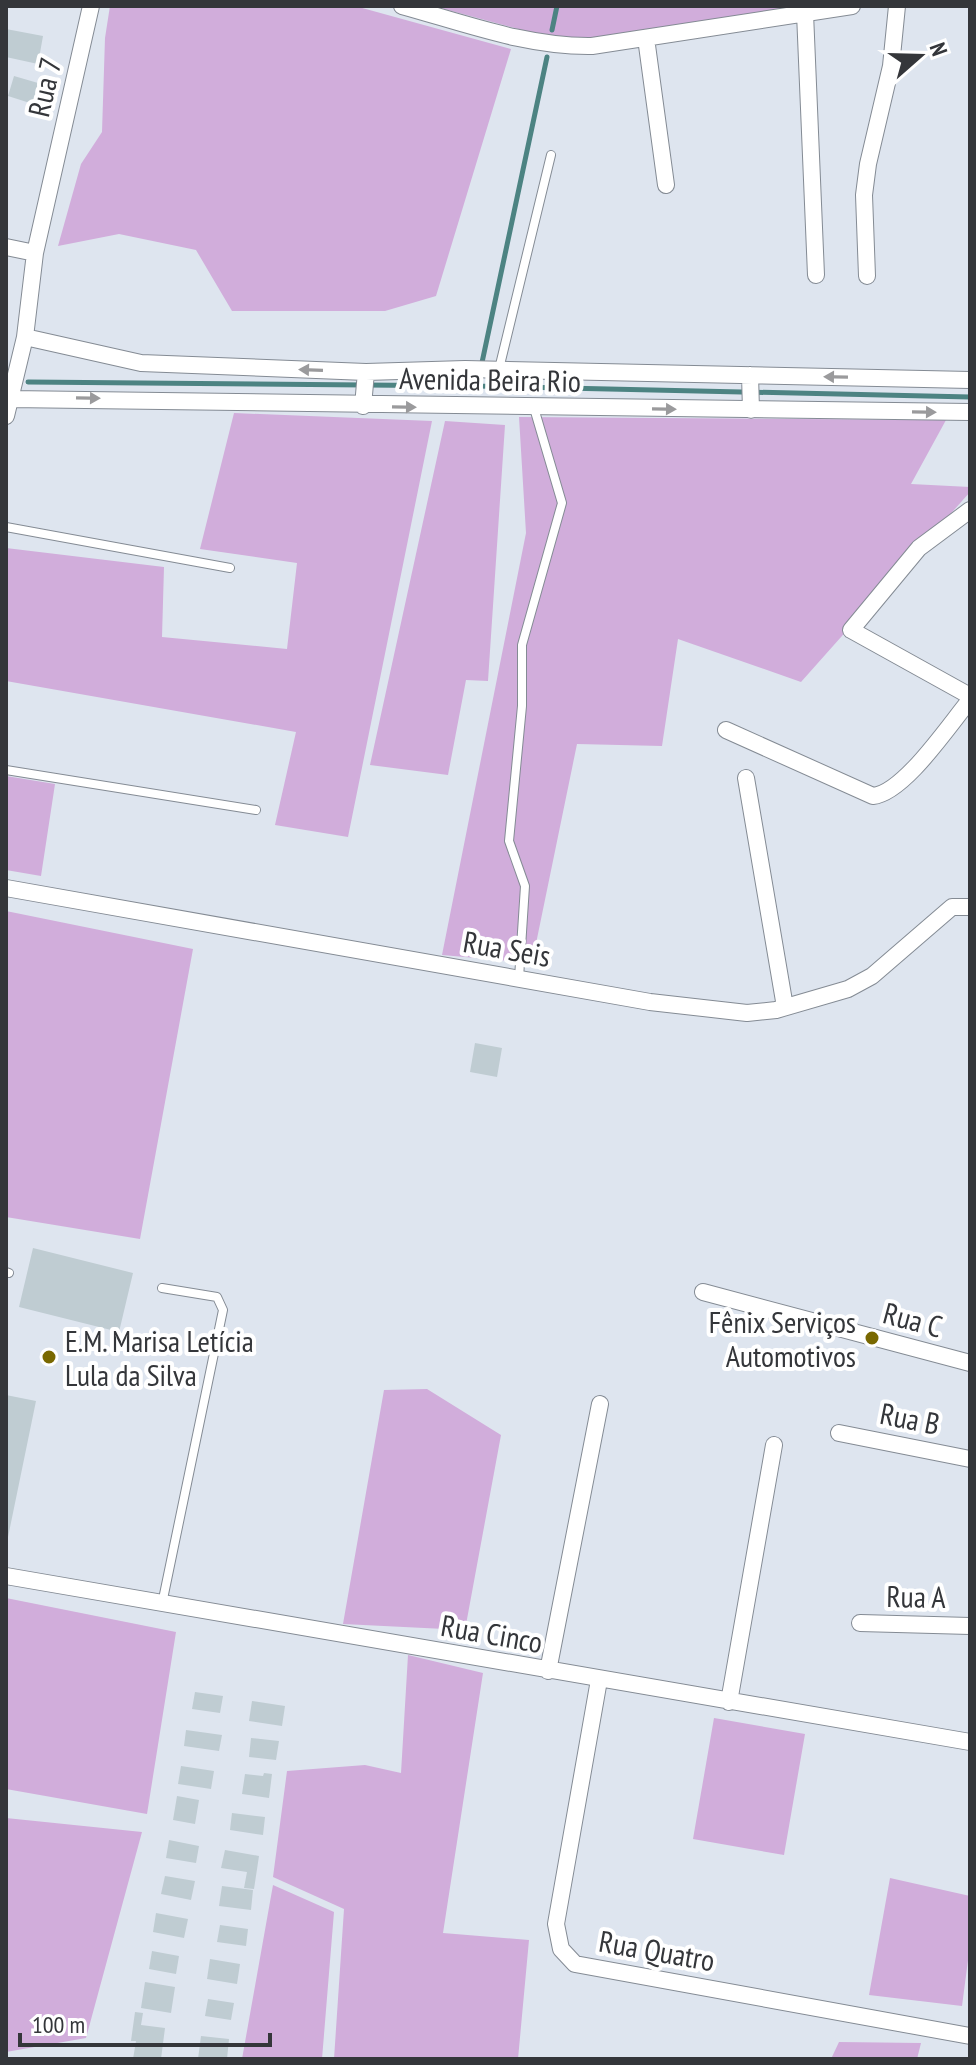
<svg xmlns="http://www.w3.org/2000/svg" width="976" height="2065" viewBox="0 0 976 2065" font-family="'PT Sans Narrow',sans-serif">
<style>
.green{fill:#d1addb}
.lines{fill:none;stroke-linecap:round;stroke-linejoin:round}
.stream{stroke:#4c8382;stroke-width:5}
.building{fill:#bfccd2}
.lane-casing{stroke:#848b94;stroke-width:10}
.street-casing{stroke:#848b94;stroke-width:18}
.lane{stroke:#fff;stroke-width:8}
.street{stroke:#fff;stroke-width:16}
.oneway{fill:#9a9a9c}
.poi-dot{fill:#796800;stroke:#fff;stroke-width:3}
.labels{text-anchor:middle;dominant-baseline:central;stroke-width:8;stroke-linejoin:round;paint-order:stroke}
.street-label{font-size:30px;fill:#34363a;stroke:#fff}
.poi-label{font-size:30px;fill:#34363a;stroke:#fff;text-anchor:end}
</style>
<rect width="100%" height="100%" fill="#dee5ef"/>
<path class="green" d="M110,6H355L511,49L436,296L385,311H232L196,250L119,234L58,246L81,164L102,132L105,38Z
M433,6H809L594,42L526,31Z
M234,413L432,421L348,837L275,825L296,732L6,681V548L164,567L162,637L287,649L297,563L200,549Z
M519,417L946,420L911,484L970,487V492L801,682L678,639L662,746L577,744L532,963L442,955L526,533Z
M445,421L505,425L488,681L466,680L448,775L370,765Z
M6,776L55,784L41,876L6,870Z
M6,911L193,949L140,1239L6,1217Z
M427,1389L501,1435L465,1630L343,1624L384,1390Z
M6,1598L176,1632L147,1814L6,1789Z
M408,1655L483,1673L443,1933L529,1940L518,2059H334L344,1909L273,1877L287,1771L365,1765L401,1773Z
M714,1718L805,1734L784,1855L693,1839Z
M6,1818L142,1832L86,2038L6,2052Z
M890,1878L970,1896V1945L962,2006L869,1995Z
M273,1885L334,1912L322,2059H242Z
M839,2042L921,2043L917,2059H831Z"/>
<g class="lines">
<path class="stream" d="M552,30L557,6
M28,382L477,386L547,57
M477,386L970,397"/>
</g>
<path class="building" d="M6,29L43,36L38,64L6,57Z
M14,76L38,83L33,104L8,96Z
M475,1043L502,1048L497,1077L470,1072Z
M33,1248L133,1273L119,1332L19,1307Z
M6,1395L36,1401L7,1542H6Z
M195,1692L223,1696L220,1713L192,1709Z
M252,1701L285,1706L282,1726L249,1721Z
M186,1730L222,1735L219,1751L184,1746Z
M251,1738L279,1741L276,1760L249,1757Z
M181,1766L214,1771L211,1789L178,1784Z
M264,1773L272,1774L269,1798L242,1794L245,1774L263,1776Z
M177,1796L199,1800L195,1824L173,1820Z
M232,1813L265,1817L263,1835L230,1830Z
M169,1840L199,1846L196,1863L166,1858Z
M225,1850L259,1856L254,1889L244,1888L247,1872L221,1868Z
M165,1876L195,1881L191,1900L161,1894Z
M222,1886L253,1890L251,1910L219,1906Z
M156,1913L188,1919L184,1938L153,1932Z
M220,1925L248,1929L246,1946L217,1942Z
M152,1951L179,1956L176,1974L149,1969Z
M210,1959L240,1964L237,1984L207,1979Z
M145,1982L175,1987L171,2013L141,2008Z
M208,1999L234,2003L231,2020L205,2016Z
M135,2012L143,2013L141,2025L165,2028L161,2059H133L136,2041H131Z
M201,2036L229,2039L227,2059H198Z"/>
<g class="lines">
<g class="lane-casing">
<path id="lane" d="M499,369L551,155
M6,527L230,568
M6,770L256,810
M519,978L525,886L509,841L522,706V645L562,503L534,408
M6,1272L9,1273
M162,1604L223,1310L217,1297L162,1288"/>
</g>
<g class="street-casing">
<path id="street" d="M402,6C464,23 527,47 592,46L852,6
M805,13L816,275
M646,38L666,185
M6,247L35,253
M867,276L864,195L868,164L891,66L897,6
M25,337L141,363L366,372L465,369L970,380
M750,375L751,410
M10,399L970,412
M363,406L366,372
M6,416L25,337L35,253L91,6
M970,510L919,548L851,630L970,696
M726,730L873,796C904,793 949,725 970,700
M746,778L785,1007
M6,888L650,1002L747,1013L776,1010L848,989L872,976L952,907H970
M703,1292L970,1363
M839,1433L970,1459
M6,1576L970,1742
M860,1623L970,1626
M548,1671L600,1404
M599,1680L556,1924L561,1949L575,1964L970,2036
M729,1702L774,1445"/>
</g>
<use href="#lane" class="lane"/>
<use href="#street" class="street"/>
</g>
<defs><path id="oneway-solid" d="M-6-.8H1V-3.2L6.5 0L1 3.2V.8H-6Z" transform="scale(2)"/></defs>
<g class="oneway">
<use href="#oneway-solid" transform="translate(311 370) rotate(-178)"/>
<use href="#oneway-solid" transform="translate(836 377) rotate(-179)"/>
<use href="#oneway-solid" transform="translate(88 398) rotate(1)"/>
<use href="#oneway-solid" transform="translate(404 407) rotate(1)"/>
<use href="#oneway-solid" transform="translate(664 409) rotate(1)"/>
<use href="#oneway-solid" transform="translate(924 412) rotate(1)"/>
</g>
<g class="poi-dot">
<circle cx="872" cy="1338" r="8"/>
<circle cx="49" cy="1357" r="8"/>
</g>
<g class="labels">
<g class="street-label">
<text transform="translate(44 87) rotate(-77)">Rua 7</text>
<text transform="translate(490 379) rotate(1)">Avenida Beira Rio</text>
<text transform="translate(507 948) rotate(10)">Rua Seis</text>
<text transform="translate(913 1319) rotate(15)">Rua C</text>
<text transform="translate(910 1418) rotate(11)">Rua B</text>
<text transform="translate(916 1596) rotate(1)">Rua A</text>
<text transform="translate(492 1633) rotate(10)">Rua Cinco</text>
<text transform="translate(657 1950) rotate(10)">Rua Quatro</text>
</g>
<g class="poi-label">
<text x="856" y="1321">Fênix Serviços<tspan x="856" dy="34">Automotivos</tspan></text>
<text x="65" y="1340" text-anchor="start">E.M. Marisa Letícia<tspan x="65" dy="34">Lula da Silva</tspan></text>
</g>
</g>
<rect width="976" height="2065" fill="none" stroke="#34363a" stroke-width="16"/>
<g transform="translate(920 56) rotate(70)" stroke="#ffffff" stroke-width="6" paint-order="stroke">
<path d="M0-6L14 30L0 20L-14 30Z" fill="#34363a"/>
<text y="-12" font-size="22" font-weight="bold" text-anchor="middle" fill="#34363a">N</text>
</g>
<path d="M20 2033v12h250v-12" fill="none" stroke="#34363a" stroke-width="4"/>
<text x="32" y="2033" font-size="24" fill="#34363a" stroke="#ffffff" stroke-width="6" paint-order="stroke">100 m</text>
</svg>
